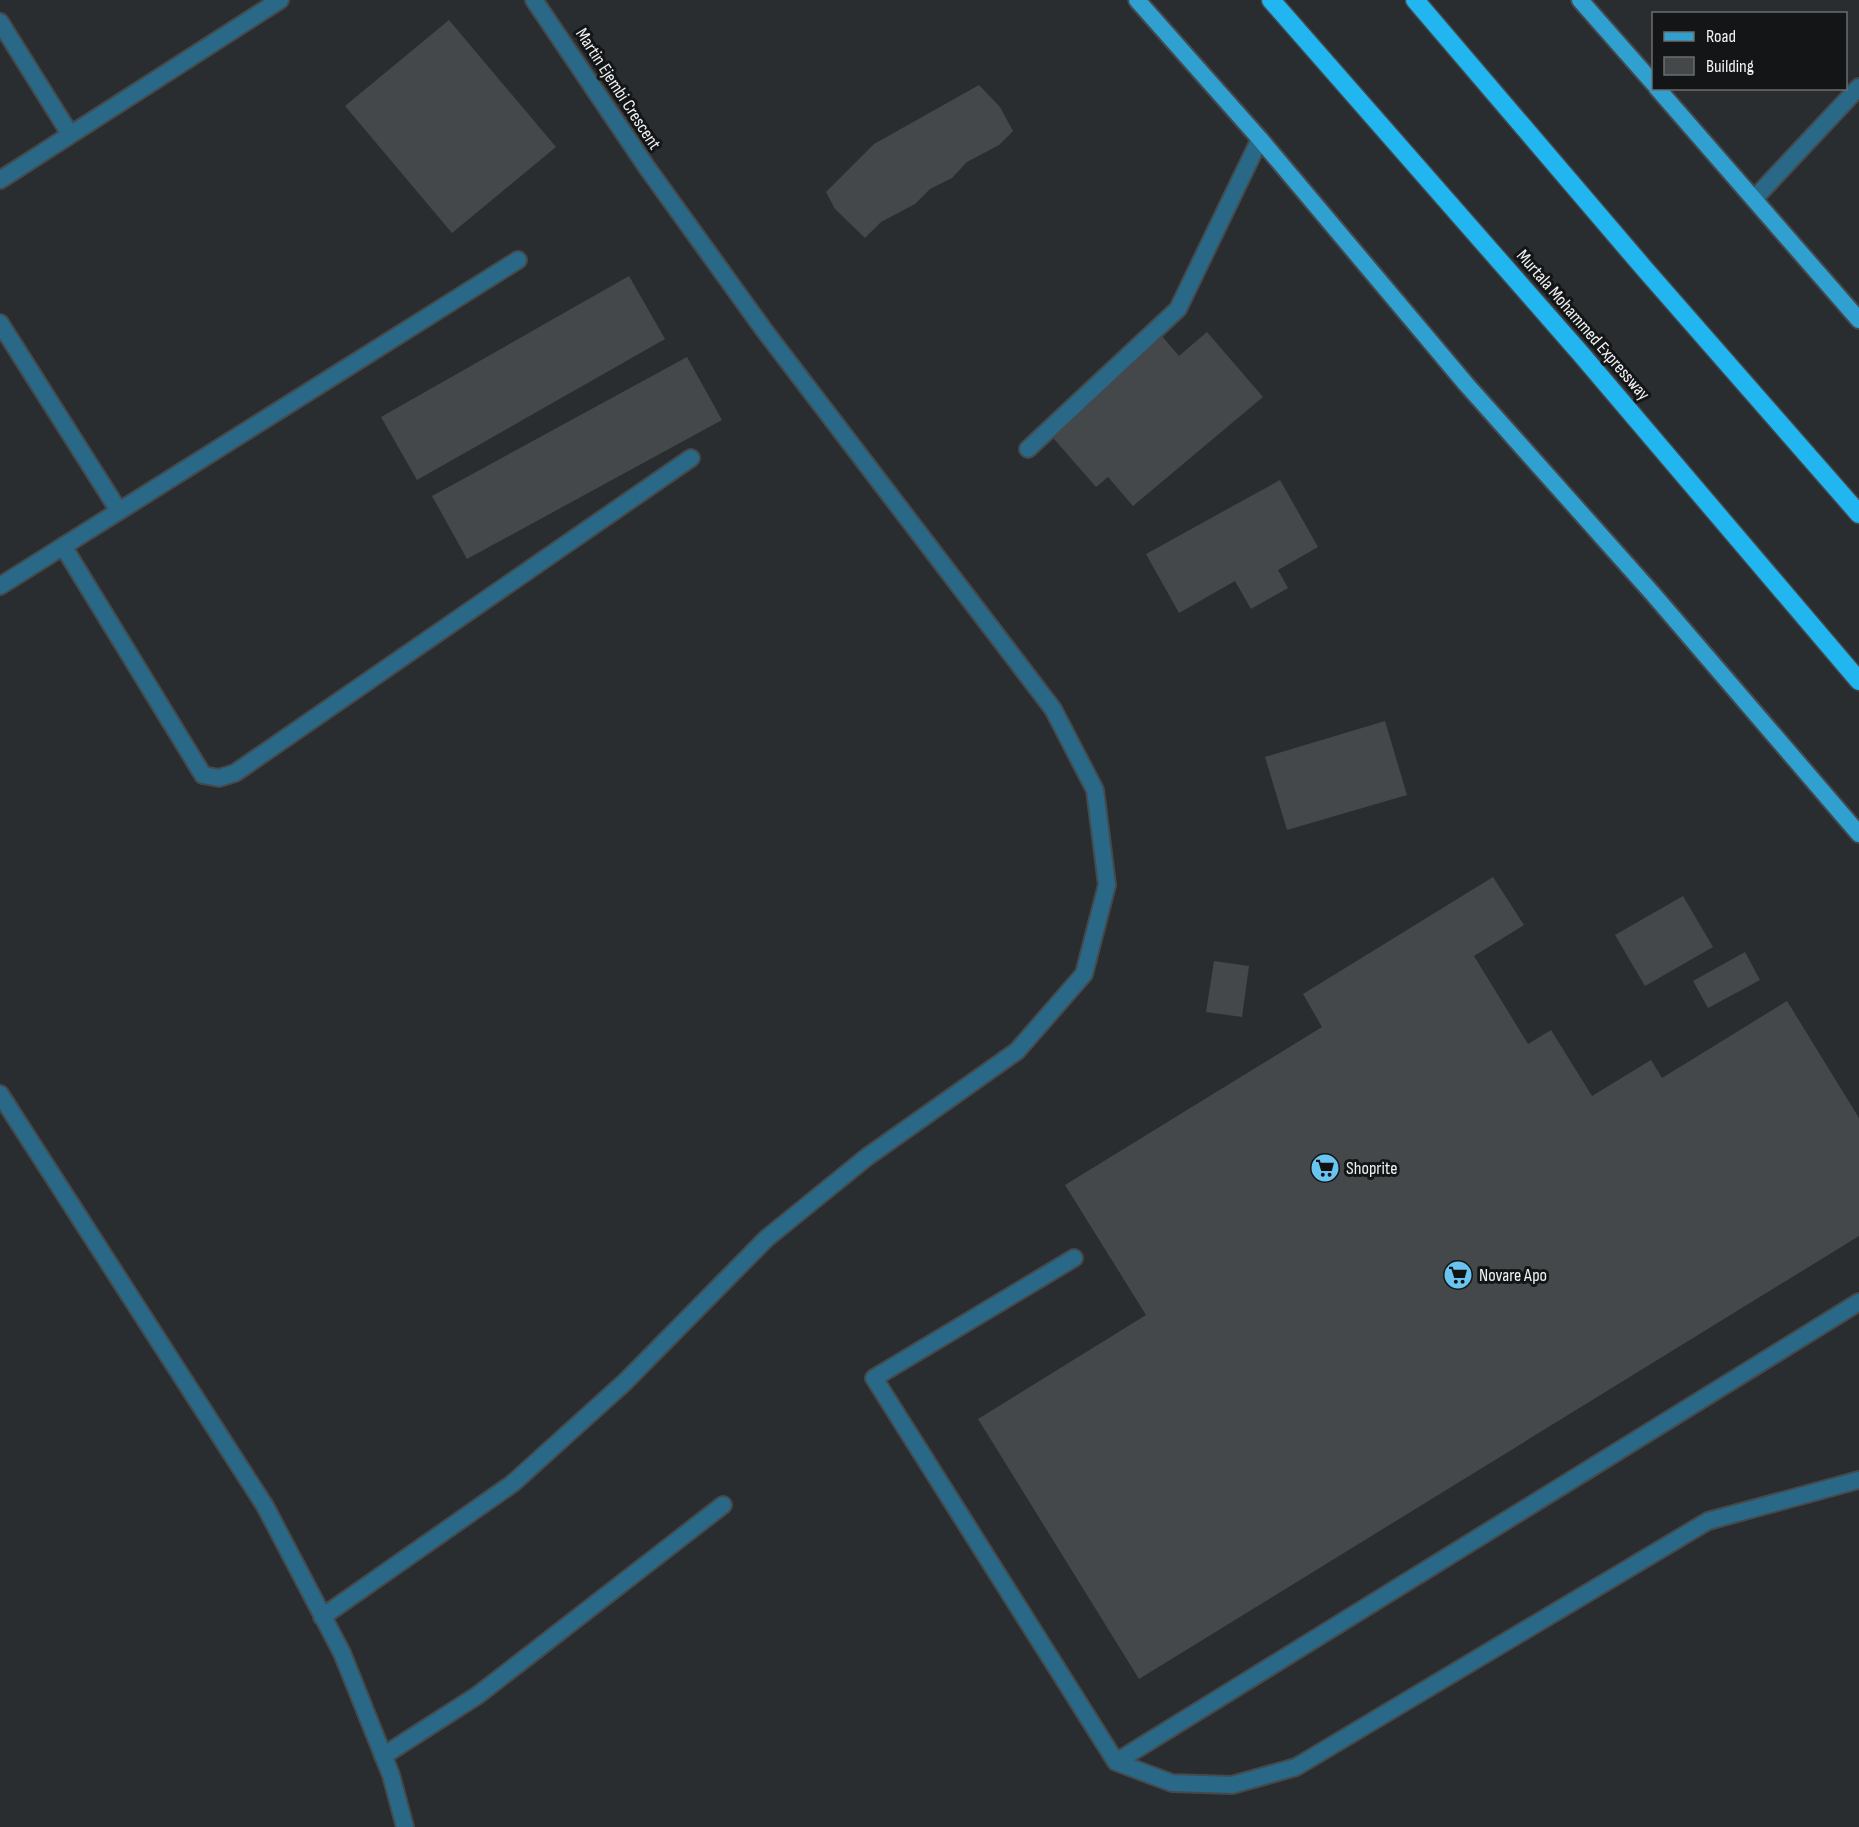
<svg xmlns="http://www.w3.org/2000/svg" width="1859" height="1827" viewBox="0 0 1859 1827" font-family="'Sofia Sans Condensed',sans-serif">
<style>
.building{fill:#44484a}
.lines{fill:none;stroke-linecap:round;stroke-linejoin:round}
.service-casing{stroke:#45494b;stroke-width:20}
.minor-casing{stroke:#45494b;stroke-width:20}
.primary-casing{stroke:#45494b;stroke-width:20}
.motorway-casing{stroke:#45494b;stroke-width:21}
.service{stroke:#296886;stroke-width:16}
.minor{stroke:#296886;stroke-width:16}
.primary{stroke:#30a0d1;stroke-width:16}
.motorway{stroke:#22b6f1;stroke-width:18}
.labels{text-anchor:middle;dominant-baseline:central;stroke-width:6;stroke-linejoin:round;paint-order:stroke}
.street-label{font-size:18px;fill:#f0f3f4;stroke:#131516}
.poi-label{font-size:18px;fill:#f0f3f4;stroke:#131516;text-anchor:start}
</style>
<rect width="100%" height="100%" fill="#292d2f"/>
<path class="building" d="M449,20L556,147L452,233L345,106Z
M979,85L1000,107L1013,131L999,145L967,162L952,178L930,189L915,204L881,222L865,238L835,209L826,192L874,144Z
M629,276L665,339L417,480L381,417Z
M1207,332L1263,397L1133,506L1108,477L1096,487L1047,431L1161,335L1179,356Z
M687,357L722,420L467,559L432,496Z
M1280,480L1318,547L1278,570L1288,588L1251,609L1235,581L1179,613L1146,554Z
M1385,721L1407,795L1287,830L1265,757Z
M1493,877L1524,925L1474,956L1528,1044L1551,1030L1592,1096L1651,1060L1662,1078L1787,1001L1859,1118V1236L1139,1679L978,1419L1146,1315L1065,1185L1322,1027L1303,994Z
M1683,896L1713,947L1645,986L1615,935Z
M1745,952L1760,980L1708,1008L1693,981Z
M1214,961L1249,966L1242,1017L1206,1012Z"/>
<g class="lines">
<g class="service-casing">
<path id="service" d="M1754,199L1859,87
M1028,449L1178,309L1260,139
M1074,1258L874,1378L1116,1762L1172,1783L1232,1785L1296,1767L1708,1521L1859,1480
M383,1756L478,1695L723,1505
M1116,1762L1859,1302"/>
</g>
<g class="minor-casing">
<path id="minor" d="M0,22L70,134
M0,180L280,0
M0,323L119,511
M63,546L203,775L219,778L235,773L691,458
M0,586L518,260
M0,1094L265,1506L342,1653L391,1775L405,1827
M322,1617L512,1484L625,1382L767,1238L867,1157L1017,1051L1084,974L1107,885L1095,790L1053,709L764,330L648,169L534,0"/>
</g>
<g class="primary-casing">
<path id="primary" d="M1137,0L1260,139L1466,384L1653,594L1859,834
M1580,0L1654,84
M1657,88L1859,320"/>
</g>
<g class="motorway-casing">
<path id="motorway" d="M1271,0L1581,354L1859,681
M1415,0L1643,267L1859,514"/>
</g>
<use href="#service" class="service"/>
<use href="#minor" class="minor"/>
<use href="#primary" class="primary"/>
<use href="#motorway" class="motorway"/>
</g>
<defs>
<g id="supermarket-disc" transform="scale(1.5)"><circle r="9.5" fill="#69c4f1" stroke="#131516"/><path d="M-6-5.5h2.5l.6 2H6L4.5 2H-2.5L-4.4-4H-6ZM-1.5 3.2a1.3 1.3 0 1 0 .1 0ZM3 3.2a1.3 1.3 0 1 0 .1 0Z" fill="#111"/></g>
</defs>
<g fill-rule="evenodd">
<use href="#supermarket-disc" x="1325" y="1168"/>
<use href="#supermarket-disc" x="1458" y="1275"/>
</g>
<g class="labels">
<g class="street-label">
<text transform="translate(618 89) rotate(57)">Martin Ejembi Crescent</text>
<text transform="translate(1583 325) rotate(49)">Murtala Mohammed Expressway</text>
</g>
<g class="poi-label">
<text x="1346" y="1168">Shoprite</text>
<text x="1479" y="1275">Novare Apo</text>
</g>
</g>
<rect x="1652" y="12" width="195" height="78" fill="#131516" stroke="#6b6e6f" stroke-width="1.5"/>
<rect x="1664" y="32" width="30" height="9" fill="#30a0d1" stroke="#6b6e6f" stroke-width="1.5"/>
<text x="1706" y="42" font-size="18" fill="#f0f3f4">Road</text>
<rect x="1664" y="57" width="30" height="18" fill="#44484a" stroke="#6b6e6f" stroke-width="1.5"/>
<text x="1706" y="72" font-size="18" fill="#f0f3f4">Building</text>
</svg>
